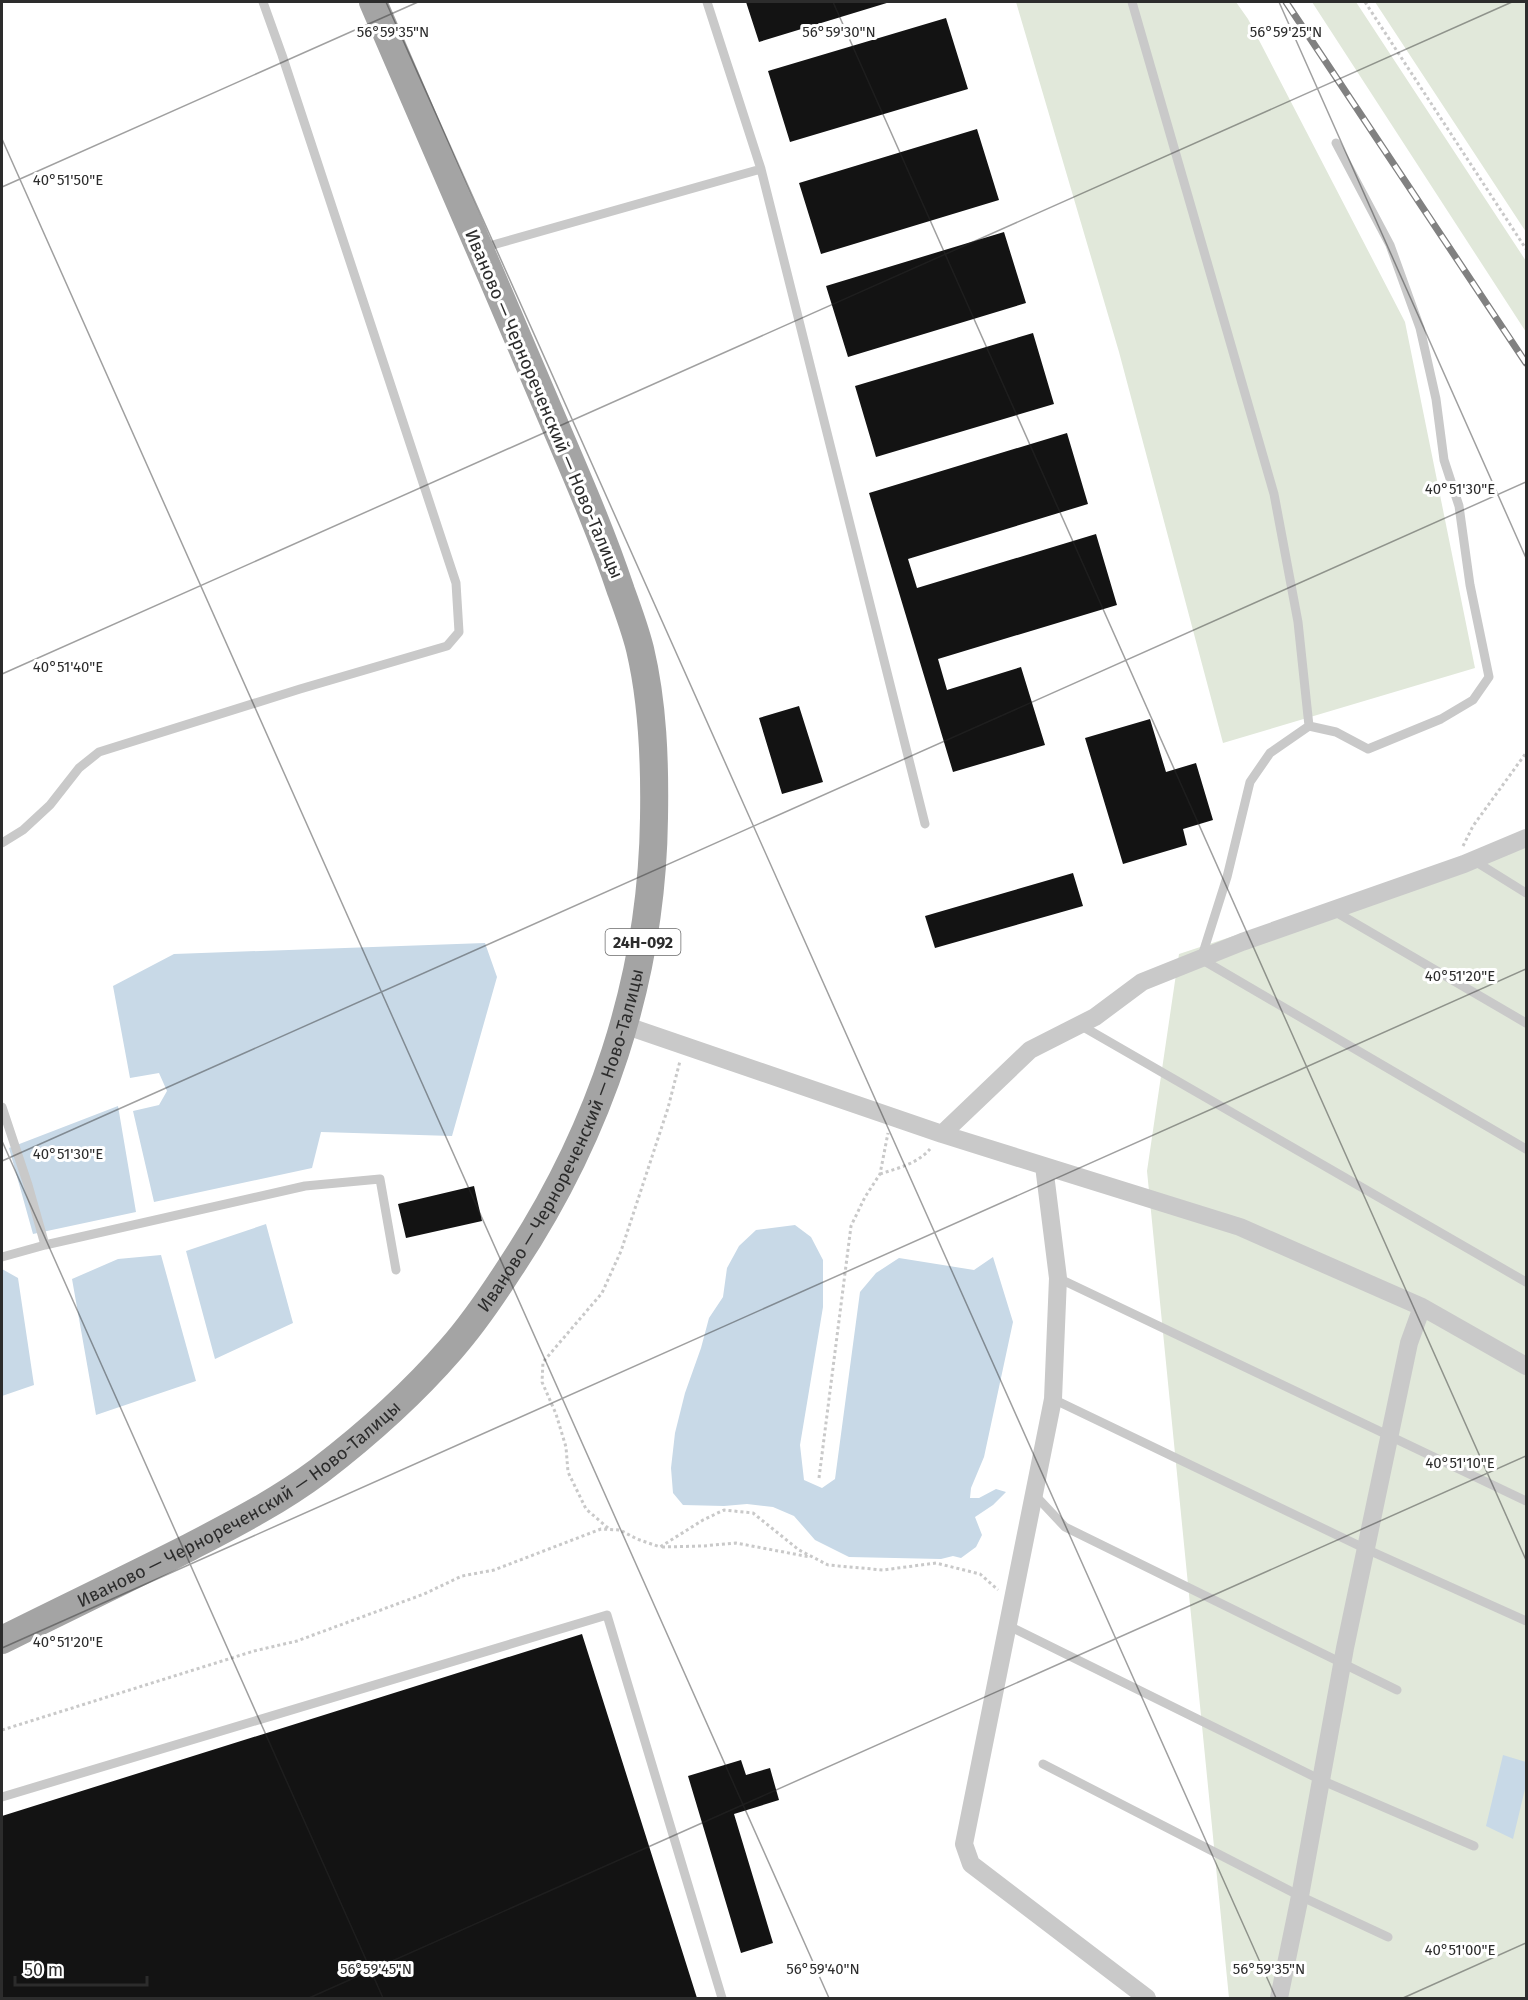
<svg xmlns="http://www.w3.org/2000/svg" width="1528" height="2000" viewBox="0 0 1528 2000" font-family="'Fira Sans',sans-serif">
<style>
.green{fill:#e1e8da}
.water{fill:#c8d9e7}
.building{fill:#131313}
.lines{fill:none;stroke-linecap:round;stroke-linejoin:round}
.path{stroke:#c9c9c9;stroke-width:3;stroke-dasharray:3 3;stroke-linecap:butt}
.lane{stroke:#c9c9c9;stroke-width:9}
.street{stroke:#c9c9c9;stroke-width:18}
.primary{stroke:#a4a4a4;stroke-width:28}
.rail-casing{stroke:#818181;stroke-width:7}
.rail{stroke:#fff;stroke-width:4.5;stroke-dasharray:14;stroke-linecap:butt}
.ticks{fill:none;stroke:#2c2c2c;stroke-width:1.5;stroke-opacity:0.45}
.labels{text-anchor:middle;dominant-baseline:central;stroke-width:6;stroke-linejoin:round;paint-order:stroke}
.shield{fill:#fff;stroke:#6b6b6b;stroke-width:1.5}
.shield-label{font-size:16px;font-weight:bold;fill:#2c2c2c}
.street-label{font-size:18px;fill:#2c2c2c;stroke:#fff}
.ticks-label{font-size:15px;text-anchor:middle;fill:#2c2c2c;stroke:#fff;stroke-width:6;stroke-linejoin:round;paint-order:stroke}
</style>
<rect width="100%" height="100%" fill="#fff"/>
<path class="green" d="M1016,2H1236L1248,19L1405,322L1475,668L1223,743L1119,352Z
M1312,2H1356L1526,261V332Z
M1375,2H1526V232Z
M1526,839V1998H1229L1147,1171L1179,954Z"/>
<path class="water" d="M485,943L497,977L452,1136L321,1132L312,1168L154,1202L133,1111L159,1105L167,1091L159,1073L130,1078L113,986L174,954Z
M118,1106L136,1212L33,1234L9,1148Z
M266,1224L293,1323L215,1359L186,1251Z
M795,1225L811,1237L823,1260V1307L800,1445L804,1480L822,1488L835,1479L860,1292L876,1273L899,1258L974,1270L993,1257L1013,1322L984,1457L971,1488L970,1498H979L996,1489L1006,1492L993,1505L975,1517L982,1535L976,1547L961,1558L953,1556L941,1559L849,1557L815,1540L794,1516L773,1507L747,1504L724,1506L683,1505L673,1493L671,1468L675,1433L685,1393L701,1348L709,1318L723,1297L727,1268L739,1246L756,1230Z
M161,1255L196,1381L96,1415L72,1279L118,1259Z
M2,1269L18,1278L34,1385L2,1396Z
M1503,1755L1526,1762V1789H1525L1513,1839L1486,1826Z"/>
<path class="building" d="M746,2H890L759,42Z
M946,18L968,89L790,142L768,71Z
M977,129L999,200L821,254L799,183Z
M1004,232L1026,303L848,357L826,286Z
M1033,333L1054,404L876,457L855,386Z
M1067,433L1088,504L908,559L917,588L1096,534L1117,605L938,659L947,690L1021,667L1045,745L953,772L869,493Z
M799,706L823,782L782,794L759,718Z
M1150,719L1166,772L1196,763L1213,820L1183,829L1187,845L1123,864L1085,738Z
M1073,873L1083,906L935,948L925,916Z
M474,1186L482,1221L406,1238L398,1204Z
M582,1634L697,1998H2V1816Z
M741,1760L746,1775L770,1768L779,1800L734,1814L773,1943L741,1953L688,1776Z"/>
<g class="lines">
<path class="path" d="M1365,2L1526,249
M1463,846L1473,826L1526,753
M880,1174C898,1168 917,1164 930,1149
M819,1478L851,1226L865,1197L880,1174L888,1133
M608,1528L586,1509L568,1472L566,1447L556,1414L542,1382L543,1362L602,1293L621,1251L668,1108L680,1061
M662,1547L703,1546L736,1543L810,1557
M2,1730L254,1651L297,1641L424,1594L462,1576L494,1570L601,1529L620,1530L637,1539L660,1547L703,1520L724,1510L753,1513L799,1550L828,1565L883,1570L936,1563L980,1574L998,1590"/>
<path class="lane" d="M707,2L761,169L925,824
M1132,2L1274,494L1298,622L1309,726L1270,753L1250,782L1227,877L1201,959L1526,1149
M482,248L761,169
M1309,726L1336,732L1368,749L1441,719L1473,700L1489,677L1470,585L1459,506L1444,460L1436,399L1420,328L1390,245L1336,143
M2,843L23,830L50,805L79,768L99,752L300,689L447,646L459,632L456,583L282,55L263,2
M1473,860L1526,893
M1334,911L1526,1023
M1080,1025L1526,1282
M2,1107L28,1185L45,1245L2,1257
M45,1245L305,1186L380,1179L396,1270
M1058,1278L1526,1501
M1053,1399L1366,1549L1526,1621
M1034,1494L1065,1527L1397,1690
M1007,1625L1321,1780L1474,1846
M1043,1764L1300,1896L1388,1937
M2,1797L607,1615L722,1998"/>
<path class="street" d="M624,1025L942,1134L1240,1227L1422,1307L1526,1366
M942,1134L1030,1050L1095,1017L1142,982L1242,942L1464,864L1526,838
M1044,1166L1058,1278L1053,1399L964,1844L971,1864L1147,1998
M1279,1998L1300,1896L1345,1648L1409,1343L1422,1307"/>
<path class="primary" id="s1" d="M2,1640C64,1609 127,1579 190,1547C234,1524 279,1501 319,1471C366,1435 412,1394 451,1349C473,1324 492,1296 510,1268C600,1133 652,980 654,818C655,761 653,704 640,649C635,629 628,610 621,591C599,525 570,461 543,397C487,265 430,133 373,2"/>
<g class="rail-casing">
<path id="rail" d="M1286,2L1526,363"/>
</g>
<use href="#rail" class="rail"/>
</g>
<path class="ticks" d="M386,2L1276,1998M833,2L1526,1560M1279,2L1526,558M2,139L829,1998M2,187L418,2M2,674L1512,2M2,1141L383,1998M2,1161L1526,482M2,1648L1526,969M309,1998L1526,1456M1403,1998L1526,1943"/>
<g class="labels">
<rect class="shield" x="605.5" y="929" width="75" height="26" rx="4.5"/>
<g class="shield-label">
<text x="643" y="942">24Н-092</text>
</g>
<g class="street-label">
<text transform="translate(544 404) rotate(67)">Иваново — Чернореченский — Ново-Талицы</text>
<text stroke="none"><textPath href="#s1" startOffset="778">Иваново — Чернореченский — Ново-Талицы</textPath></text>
<text stroke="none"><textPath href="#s1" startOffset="274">Иваново — Чернореченский — Ново-Талицы</textPath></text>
</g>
</g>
<g class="ticks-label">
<text x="393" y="37">56°59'35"N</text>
<text x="839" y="37">56°59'30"N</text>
<text x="1286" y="37">56°59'25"N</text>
<text x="68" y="185">40°51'50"E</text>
<text x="1460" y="494">40°51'30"E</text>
<text x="68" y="672">40°51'40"E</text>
<text x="1460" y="981">40°51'20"E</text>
<text x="68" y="1159">40°51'30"E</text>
<text x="1460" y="1468">40°51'10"E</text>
<text x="68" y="1647">40°51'20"E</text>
<text x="1460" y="1955">40°51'00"E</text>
<text x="376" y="1974">56°59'45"N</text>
<text x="823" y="1974">56°59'40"N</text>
<text x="1269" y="1974">56°59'35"N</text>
</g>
<rect width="1528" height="2000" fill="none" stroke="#2c2c2c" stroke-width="6"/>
<path d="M15 1976v9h132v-9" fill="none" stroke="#2c2c2c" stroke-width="3"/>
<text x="24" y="1976" font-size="18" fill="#2c2c2c" stroke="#ffffff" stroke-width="4.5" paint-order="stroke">50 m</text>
</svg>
